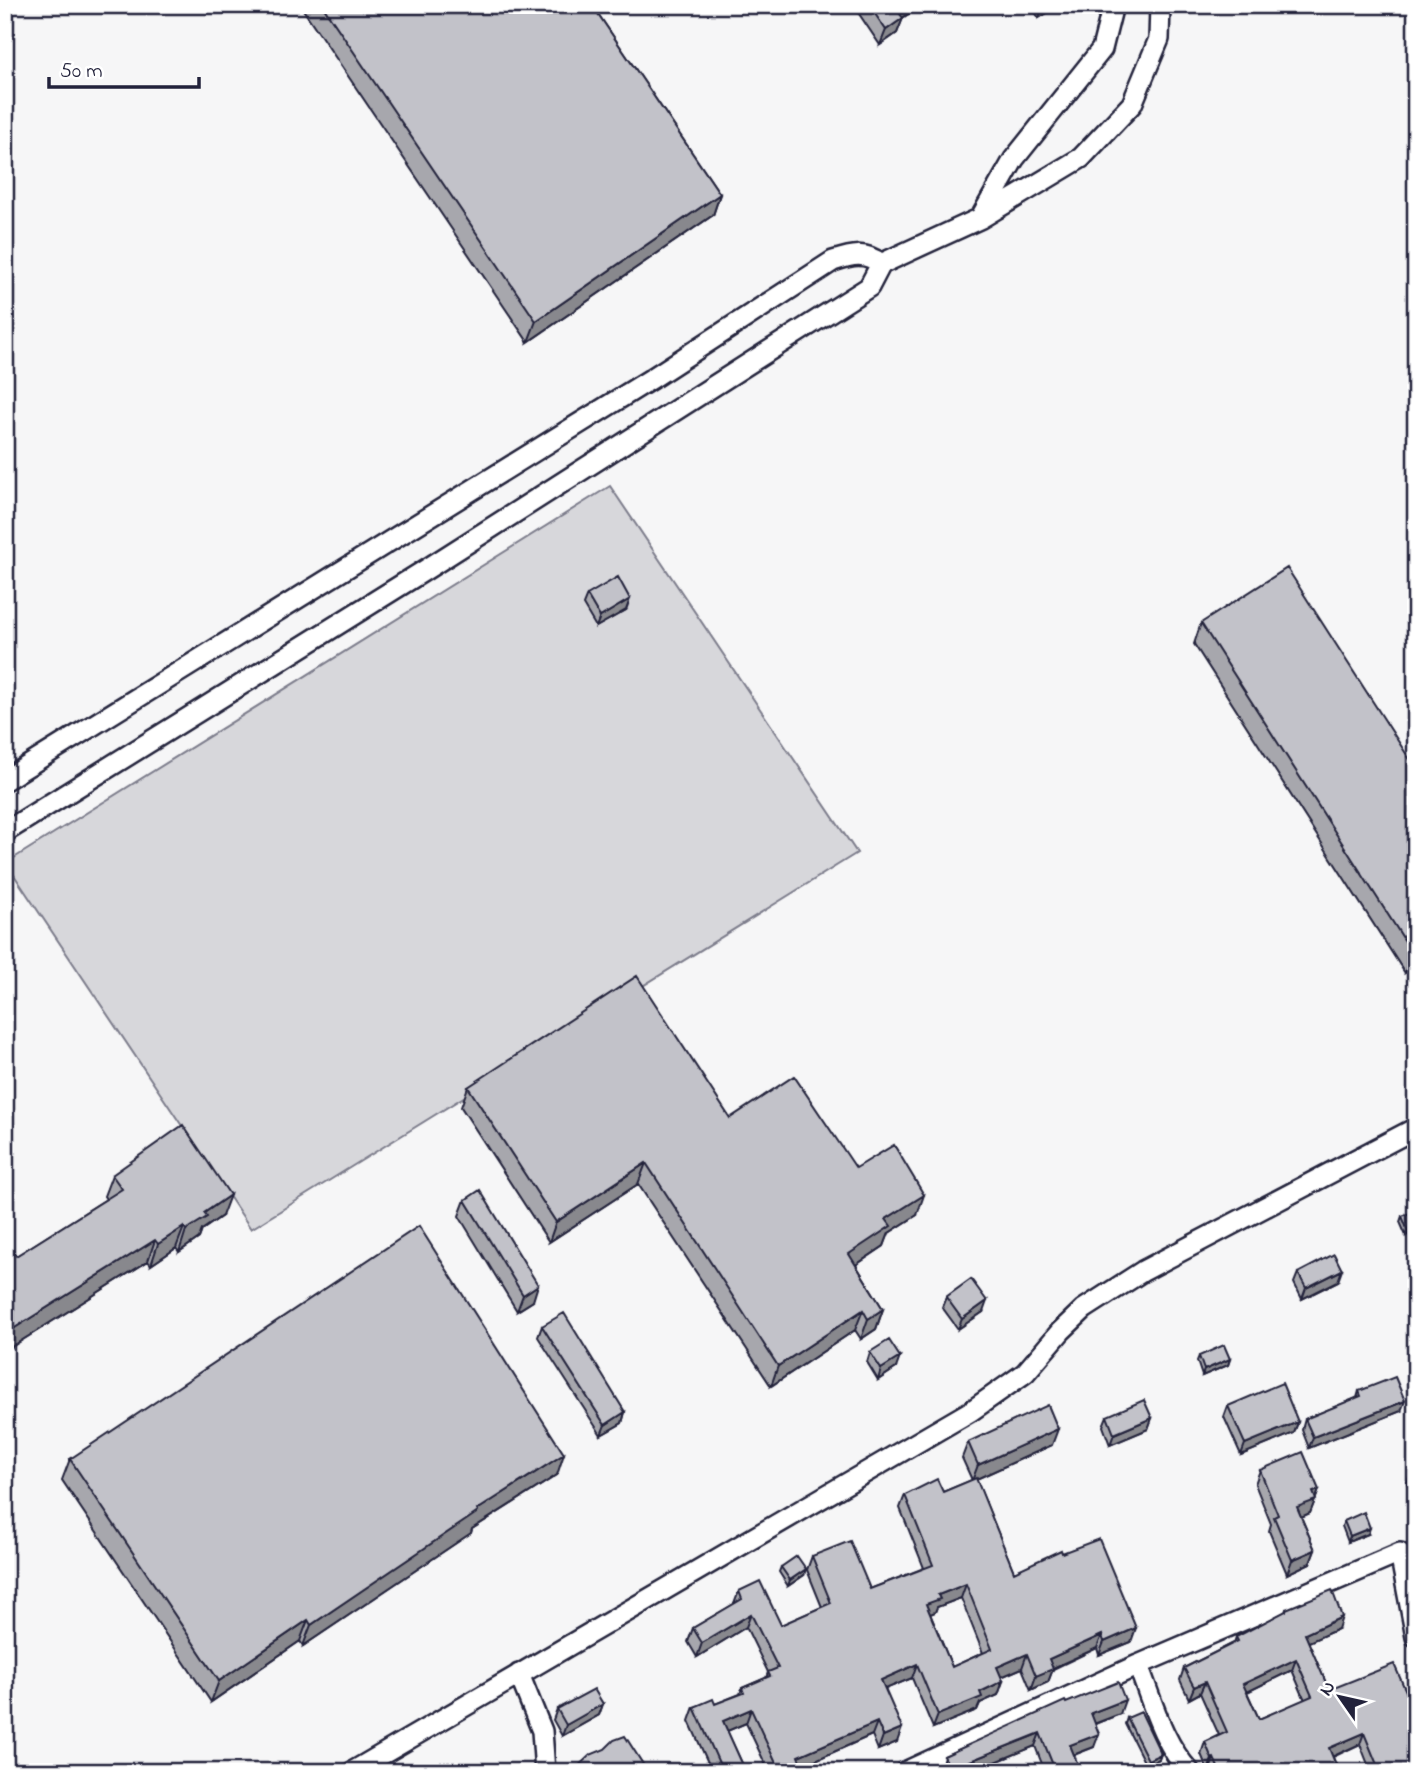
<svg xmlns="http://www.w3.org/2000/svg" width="1421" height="1777" viewBox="0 0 1421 1777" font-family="'Indie Flower',sans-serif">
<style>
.green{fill:#d7d7db;stroke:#7c7c8b;stroke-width:2}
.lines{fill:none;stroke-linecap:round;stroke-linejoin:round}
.minor-casing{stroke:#22223b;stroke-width:24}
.minor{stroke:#fff;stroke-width:19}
.wall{fill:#a7a7ad;stroke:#22223b;stroke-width:2;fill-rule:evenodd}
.shaded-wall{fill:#88888d;stroke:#22223b;stroke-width:2}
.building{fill:#c2c2c9;stroke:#22223b;stroke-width:2;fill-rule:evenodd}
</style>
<rect width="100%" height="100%" fill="#f6f6f7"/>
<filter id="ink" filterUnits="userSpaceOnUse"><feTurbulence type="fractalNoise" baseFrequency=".0143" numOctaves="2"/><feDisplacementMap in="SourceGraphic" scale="14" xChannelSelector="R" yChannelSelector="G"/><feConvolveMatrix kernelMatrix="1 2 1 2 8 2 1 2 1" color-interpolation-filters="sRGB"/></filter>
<g filter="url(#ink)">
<path class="green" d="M610,486L857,853L251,1229L6,863Z"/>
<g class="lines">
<g class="minor-casing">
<path id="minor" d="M981,217L1014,159L1102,49L1113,5
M5,780L651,379L833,261C852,255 865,251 881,264
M5,832L422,572L869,287L881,264L981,218L1081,158L1132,104L1159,39L1160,5
M1138,1665C1152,1701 1163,1744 1190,1772
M519,1674L542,1731L545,1772
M352,1772L971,1411L1025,1373L1061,1331L1084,1309L1143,1271L1416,1128
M905,1772L1138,1665L1400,1553L1416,1637"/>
</g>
<use href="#minor" class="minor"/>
</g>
<path class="wall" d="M300,5H592L720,194L713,215L528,342Z
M853,5H921L903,18L897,33L880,45Z
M1030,5H1055V8L1039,18Z
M587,595L626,610L596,627L583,605Z
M1201,623L1416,769V966L1405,973L1194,644Z
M468,1087L730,1118L856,1168L917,1215L889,1233L884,1246L856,1265L883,1309L876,1329L861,1339L855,1330L771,1386L638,1184L549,1242L461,1107Z
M112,1175L222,1216L202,1230L199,1238L179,1252L176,1248L151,1265L148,1261L5,1351V1239L16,1256L106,1199L104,1196Z
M465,1200L533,1301L517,1311L459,1216Z
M1416,1211L1406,1236L1400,1222L1402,1216Z
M1298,1273L1338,1281L1302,1299L1294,1283Z
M946,1297L983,1312L958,1329L942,1307Z
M542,1326L625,1412L622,1423L601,1435L538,1337Z
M870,1352L896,1368L878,1380L867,1362Z
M1199,1356L1230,1359L1228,1365L1202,1376L1197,1361Z
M1359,1391L1401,1411L1309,1448L1302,1430L1305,1419L1357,1398Z
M1228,1406L1298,1422L1294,1433L1241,1455L1224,1417Z
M1107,1416L1152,1418L1148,1429L1110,1445L1103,1426Z
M968,1442L1052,1445L976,1479L1014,1572L1062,1553L1131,1642L1099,1655L1097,1648L1053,1669L1048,1682L1031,1690L1022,1668L1001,1677L1003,1681L998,1695L980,1703L977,1710L933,1728L912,1678L885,1689L897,1742L878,1750L872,1735L802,1766L804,1772H769L746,1723L727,1731L746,1772L710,1767L689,1721L694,1707L715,1704L740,1694L742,1688L766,1678L768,1672L746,1627L697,1657L688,1642L693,1628L734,1604L739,1591L781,1625L822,1607L807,1570L812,1556L870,1589L924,1568L900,1508L905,1495L943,1492L972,1480L962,1458ZM961,1598L983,1653L952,1667L930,1614L935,1612L937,1607Z
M70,1459L557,1475L472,1529L471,1533L303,1646L300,1641L211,1702L62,1480Z
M1260,1470L1319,1490L1310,1513L1301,1517L1315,1550L1310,1563L1287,1574L1269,1531L1271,1524L1255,1484Z
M1416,1470V1505L1407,1483L1411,1472Z
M1344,1521L1368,1534L1348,1542L1342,1526Z
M781,1567L804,1575L788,1586L779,1572Z
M1286,1609L1338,1629L1308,1642L1329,1690L1416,1772H1371L1360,1744L1333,1757L1336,1765L1334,1772H1211L1210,1770L1208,1771L1201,1754L1205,1742L1219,1735L1200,1693L1189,1699L1180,1680L1184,1668L1234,1643L1236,1637L1285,1612ZM1292,1670L1305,1700L1259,1719L1247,1692Z
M1066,1703L1120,1714L1095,1724L1094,1747L1074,1755L1044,1769L1035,1746L971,1772H940V1770L944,1756Z
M603,1704L599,1715L562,1736L553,1720L557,1709Z
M1127,1718L1161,1754L1159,1759L1146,1766L1125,1724Z"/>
<path class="shaded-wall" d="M905,5H921L892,25L897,10Z
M1043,5H1055V8L1039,18Z
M903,18L897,33L880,45L886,30Z
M720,194L713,215L528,342L536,321Z
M630,599L626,610L596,627L600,617Z
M1416,949V966L1405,973L1412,952Z
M646,1163L638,1184L549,1242L556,1222Z
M230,1195L222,1216L202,1230L199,1238L179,1252L186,1230L204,1213Z
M924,1195L917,1215L889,1233L884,1246L842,1274L849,1254L886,1219Z
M184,1227L176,1248L151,1265L158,1244Z
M1416,1227V1232L1406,1236L1408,1231Z
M155,1240L148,1261L5,1351V1334Z
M1342,1270L1338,1281L1302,1299L1306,1288Z
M538,1285L533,1301L517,1311L523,1295Z
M987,1301L983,1312L958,1329L962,1319Z
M883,1309L876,1329L861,1339L868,1319Z
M863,1310L855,1330L771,1386L778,1366Z
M900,1357L896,1368L878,1380L881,1369Z
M1230,1359L1228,1365L1202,1376L1204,1370Z
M1405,1401L1401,1411L1309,1448L1313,1437Z
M625,1412L622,1423L601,1435L605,1425Z
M1152,1418L1148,1429L1110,1445L1114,1434Z
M1298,1422L1294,1433L1241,1455L1245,1444Z
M1058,1429L1052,1445L972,1481L978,1465Z
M564,1454L557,1475L472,1529L471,1533L303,1646L311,1625L477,1510Z
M1319,1490L1310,1513L1292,1521L1297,1507L1313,1492Z
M1370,1528L1368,1534L1348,1542L1350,1536Z
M1315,1550L1310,1563L1287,1574L1292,1560Z
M806,1569L804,1575L788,1586L790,1580Z
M966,1584L961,1598L937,1607L935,1612L921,1618L926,1604L938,1595Z
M751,1614L746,1627L697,1657L702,1643Z
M1342,1617L1338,1629L1300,1646L1305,1634Z
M308,1620L300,1641L211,1702L219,1681Z
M1136,1628L1131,1642L1099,1655L1104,1642Z
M1102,1635L1097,1648L1044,1672L1053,1669L1048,1682L1031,1690L1036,1676L1049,1659Z
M1027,1654L1022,1668L992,1681L997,1667Z
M1296,1659L1292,1670L1239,1696L1243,1684Z
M917,1664L912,1678L876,1693L881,1680Z
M1003,1681L998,1695L980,1703L977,1710L933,1728L938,1715L980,1692Z
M1205,1682L1200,1693L1189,1699L1194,1687Z
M1125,1700L1120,1714L1086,1727L1091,1713Z
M603,1704L599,1715L562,1736L566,1725Z
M751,1709L746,1723L718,1735L723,1721Z
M877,1722L872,1735L793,1770L798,1756Z
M902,1728L897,1742L878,1750L883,1736Z
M1040,1733L1035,1746L971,1772H949L950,1769Z
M1364,1733L1360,1744L1325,1760L1329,1748Z
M1099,1734L1094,1747L1065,1758L1070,1745Z
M1161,1754L1159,1759L1146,1766L1148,1760Z
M1214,1758L1210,1770L1208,1771L1212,1759Z
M1336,1765L1334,1772H1323Z"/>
<path class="building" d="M322,5H592L720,194L536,321Z
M869,5H905L897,10L903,18L886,30Z
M1287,568L1416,769V949L1412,952L1201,623Z
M618,577L630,599L600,617L587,595Z
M637,976L730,1118L794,1076L856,1168L894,1145L924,1195L886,1219L891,1226L849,1254L883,1309L868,1319L863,1310L778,1366L646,1163L556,1222L468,1087Z
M183,1125L230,1195L204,1213L207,1217L186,1230L184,1227L158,1244L155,1240L5,1334V1239L16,1256L122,1189L112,1175Z
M480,1190L538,1285L523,1295L465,1200Z
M1416,1211V1227L1408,1231L1402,1216Z
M419,1226L564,1454L477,1510L478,1512L311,1625L308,1620L219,1681L70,1459Z
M1334,1254L1342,1270L1306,1288L1298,1273Z
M971,1279L987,1301L962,1319L946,1297Z
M564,1313L625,1412L605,1425L542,1326Z
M889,1340L900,1357L881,1369L870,1352Z
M1224,1345L1230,1359L1204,1370L1199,1356Z
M1395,1377L1405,1401L1313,1437L1305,1419L1361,1396L1359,1391Z
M1282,1383L1298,1422L1245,1444L1228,1406Z
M1144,1400L1152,1418L1114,1434L1107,1416Z
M1048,1405L1058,1429L978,1465L968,1442Z
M1303,1452L1319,1490L1313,1492L1316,1500L1297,1507L1315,1550L1292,1560L1274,1517L1278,1515L1260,1470Z
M1416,1470V1485L1411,1472Z
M976,1478L1014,1572L1061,1550L1062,1553L1099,1539L1136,1628L1104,1642L1102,1635L1049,1659L1053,1669L1036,1676L1027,1654L997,1667L1003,1681L980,1692L982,1697L938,1715L917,1664L881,1680L902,1728L883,1736L877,1722L798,1756L804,1772H780L751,1709L723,1721L746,1772H701L719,1763L694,1707L713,1699L715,1704L744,1693L742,1688L770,1676L768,1672L778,1668L751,1614L702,1643L693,1628L742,1599L739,1591L760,1581L781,1625L831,1603L812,1556L850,1541L870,1589L933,1565L905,1495L937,1479L943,1492ZM966,1584L992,1649L952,1667L926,1604L940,1599L938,1595Z
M1364,1512L1370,1528L1350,1536L1344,1521Z
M797,1556L806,1569L790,1580L781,1567Z
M1332,1590L1342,1617L1305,1634L1329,1690L1394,1664L1416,1714V1772H1380L1364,1733L1329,1748L1336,1765L1323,1772H1220L1214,1758L1212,1759L1205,1742L1227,1732L1205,1682L1194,1687L1184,1668L1238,1641L1236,1637L1286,1611V1609ZM1296,1659L1312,1696L1259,1719L1243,1684Z
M1118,1682L1125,1700L1091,1713L1099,1734L1070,1745L1081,1772H1038L1053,1765L1040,1733L950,1769L944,1756L1065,1701L1066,1703Z
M594,1689L603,1704L566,1725L557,1709Z
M1141,1712L1161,1754L1148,1760L1127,1718Z
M625,1736L648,1772H572L590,1755L605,1749L614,1740Z"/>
</g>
<rect width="1421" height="1777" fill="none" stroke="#fff" stroke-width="28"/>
<rect x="14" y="14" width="1393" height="1749" fill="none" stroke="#22223b" stroke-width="2.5" filter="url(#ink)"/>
<g transform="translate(1340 1697) rotate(304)" stroke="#ffffff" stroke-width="5" paint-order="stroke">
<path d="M0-5L12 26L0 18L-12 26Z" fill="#22223b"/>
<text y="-10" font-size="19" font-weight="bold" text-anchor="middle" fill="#22223b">N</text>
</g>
<path d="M49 77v10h150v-10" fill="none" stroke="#22223b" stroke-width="3.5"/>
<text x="60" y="77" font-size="21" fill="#22223b" stroke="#ffffff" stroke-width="5" paint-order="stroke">50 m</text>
</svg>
